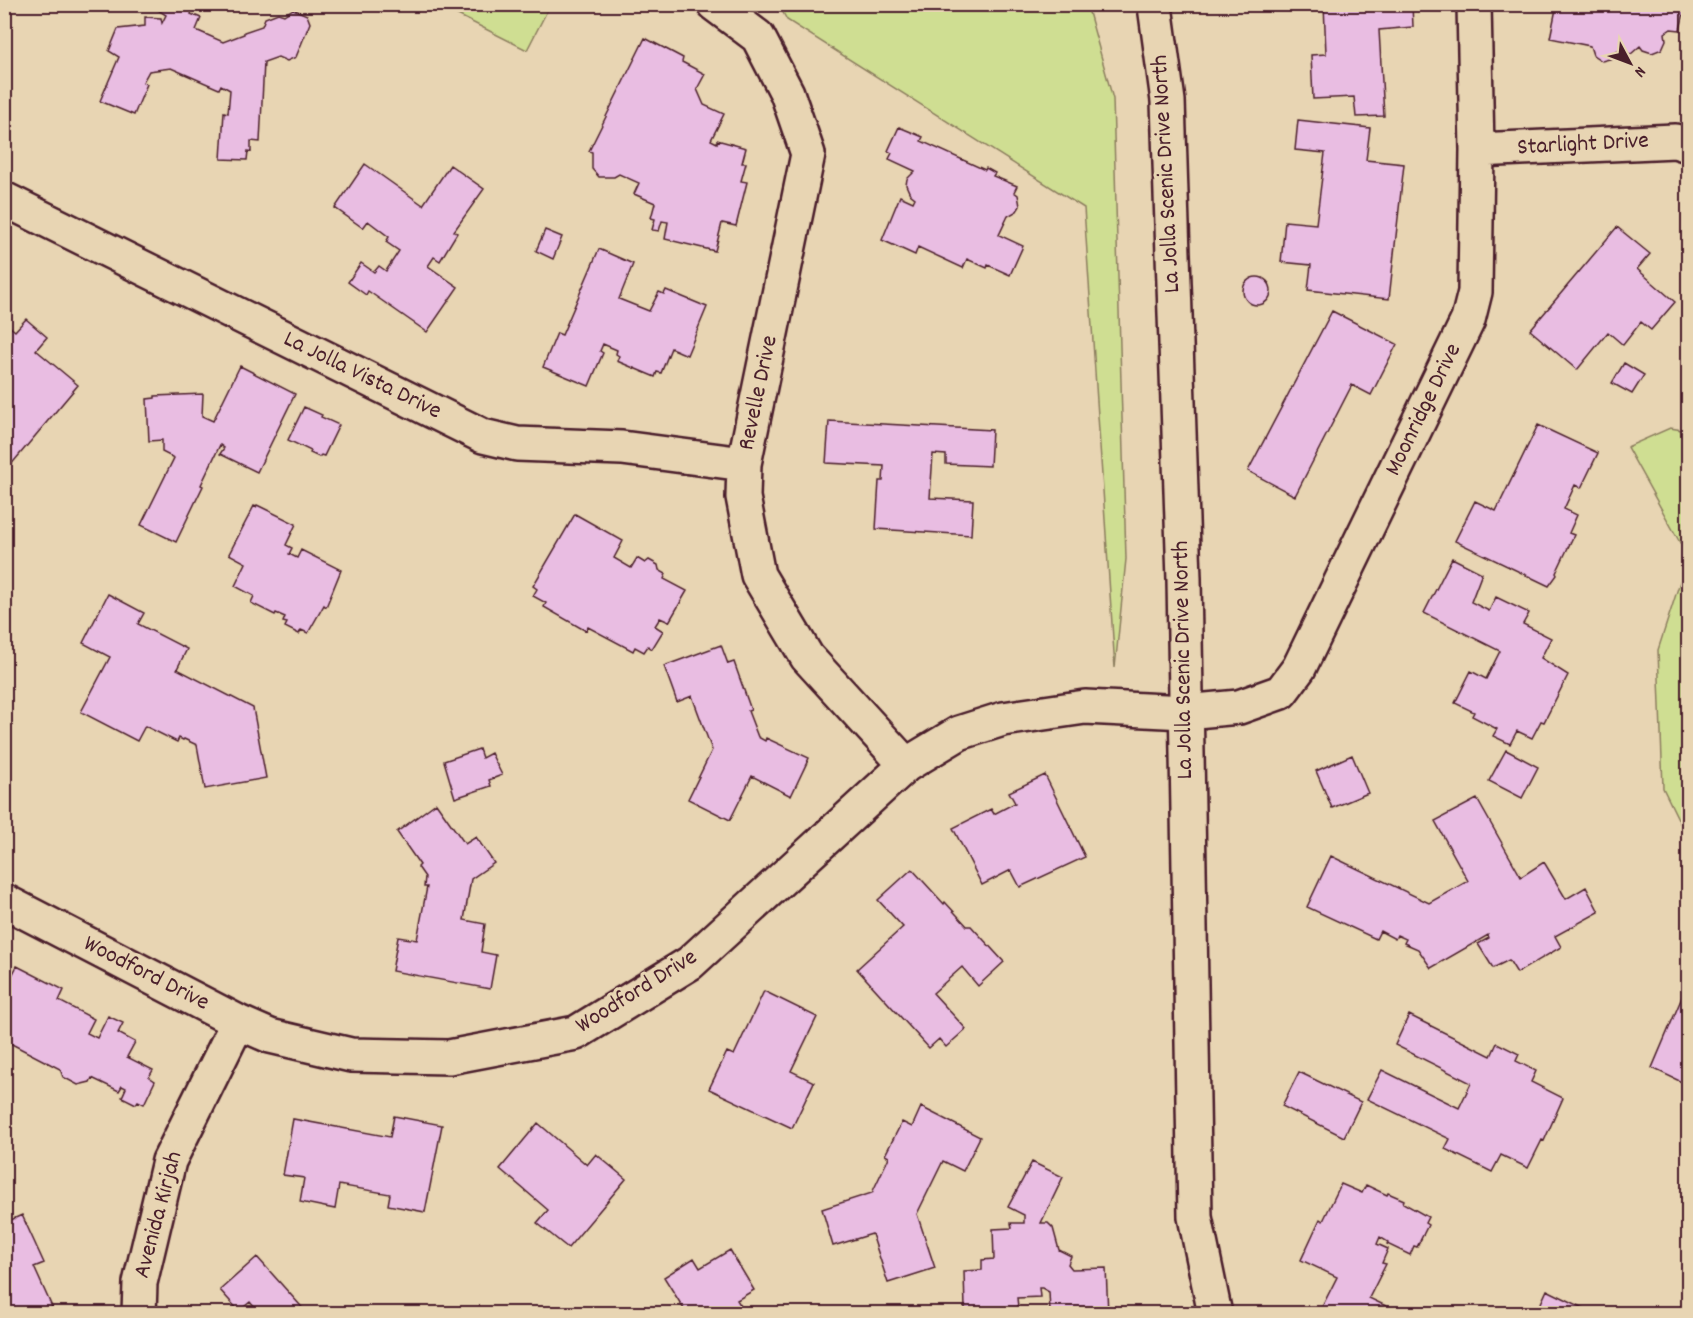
<svg xmlns="http://www.w3.org/2000/svg" width="1693" height="1318" viewBox="0 0 1693 1318" font-family="Dekko,sans-serif">
<style>
.green{fill:#cfde92;stroke:#8c7e5e;stroke-width:1.5}
.building{fill:#e9bde2;stroke:#4a1f2b;stroke-width:1.5}
.lines{fill:none;stroke-linecap:round;stroke-linejoin:round}
.minor-casing{stroke:#4a1f2b;stroke-width:38}
.major-casing{stroke:#4a1f2b;stroke-width:38}
.highway-casing{stroke:#4a1f2b;stroke-width:38}
.minor{stroke:#e8d5b3;stroke-width:33}
.major{stroke:#e8d5b3;stroke-width:33}
.highway{stroke:#e8d5b3;stroke-width:33}
.labels{text-anchor:middle;dominant-baseline:central;stroke-width:6;stroke-linejoin:round;paint-order:stroke}
.street-label{font-size:24px;fill:#4a1f2b;stroke:#e8d5b3}
</style>
<rect width="100%" height="100%" fill="#e8d5b3"/>
<filter id="ink" filterUnits="userSpaceOnUse"><feTurbulence type="fractalNoise" baseFrequency=".0167" numOctaves="2"/><feDisplacementMap in="SourceGraphic" scale="12" xChannelSelector="R" yChannelSelector="G"/><feConvolveMatrix kernelMatrix="1 2 1 2 8 2 1 2 1" color-interpolation-filters="sRGB"/></filter>
<g filter="url(#ink)">
<path class="green" d="M438,5H550L527,50Z
M779,5H1087L1113,99L1126,559L1115,668L1084,208L787,20Z
M1670,428L1688,431V839L1663,788L1658,650L1688,557L1627,447Z"/>
<path class="building" d="M160,4H195L191,14L201,18L196,30L223,42L244,34V32L262,26L265,18L278,13L284,15L293,9L307,15L310,23L296,57L287,61L278,57L264,62L260,142L251,141V152L248,151L247,160L221,159L224,112L228,113L230,90L221,85L219,89L171,68L149,71L143,82L147,84L134,115L100,101L119,57L109,51L118,29L145,26V17L161,18L162,23L166,15L158,10Z
M1324,4H1412L1413,27L1379,30L1384,116L1356,117L1354,97L1313,99L1311,55L1326,54Z
M1557,4H1620L1636,8V4H1686L1680,30L1671,29L1665,33L1666,40L1662,49L1652,53L1643,50L1640,46L1631,54L1617,51L1613,58L1602,61L1593,55L1590,46L1550,38Z
M645,38L683,58L682,62L705,74L697,89L704,105L724,114L711,140L717,143V140L746,148L742,163H746L741,181L747,182L736,226L722,223L715,251L665,239L668,222L662,221L659,231L652,230L655,219L651,218L655,203L634,194L639,183L619,174L614,177H599L592,169V152L589,151Z
M1298,120L1370,128L1366,160L1404,164L1389,299L1308,290L1311,265L1281,262L1285,221L1316,224L1325,153L1295,150Z
M899,127L923,137L921,141L985,170L986,168L995,173L993,176L1017,186L1014,192L1018,195L1020,206L1017,211L1008,216L999,235L1023,246L1010,275L988,265L987,268L967,259L963,268L918,247L915,255L882,240L900,196L913,202L915,198L910,194L906,185L907,179L915,171L889,159L892,153L888,151Z
M365,164L423,205L450,165L484,189L454,231L457,233L440,261L434,257L428,266L458,287L427,332L368,291L366,295L348,282L361,263L374,272L379,266L386,271L399,251L386,242L389,237L368,221L363,228L335,208Z
M1617,227L1650,254L1637,269L1675,302L1651,330L1641,322L1623,345L1608,332L1577,370L1530,330Z
M545,230L562,237L553,259L536,251Z
M599,249L633,264L619,299L649,311L659,292L664,294L666,290L707,307L687,355L671,348L661,373L657,372L655,377L617,361L619,356L616,354L617,350L603,344L600,351L603,353L589,386L543,367L557,333L562,335Z
M1243 291a14 14 0 1 1 28 0a14 14 0 1 1-28 0Z
M1332,311L1397,344L1371,395L1352,385L1295,496L1248,471Z
M26,319L47,337L36,350L78,385L4,473V322L15,331Z
M1624,363L1644,375L1632,394L1612,383Z
M240,366L295,394L257,472L220,454L224,448L220,445L201,485L203,486L176,542L141,525L174,458L162,452V440L149,441L147,399L155,398V396L203,394L202,416L213,421Z
M304,407L322,415L321,417L339,425L324,456L321,455L319,457L310,453L311,451L288,440Z
M829,421L992,430L990,466L946,464V455L933,454L930,498L973,500L971,535L876,529L879,481H883L884,466L826,463Z
M1538,425L1598,453L1581,488L1575,485L1564,509L1577,515L1569,533L1574,535L1556,573L1557,575L1549,586L1455,541L1475,501L1496,511Z
M257,505L296,524L286,545L292,548L289,554L297,558L301,550L341,570L326,607L324,605L308,633L301,630L299,634L285,627L287,623L283,622L285,617L276,613L275,615L251,603L254,596L235,586L246,563L229,554L254,506L256,507Z
M575,514L623,541L614,558L631,568L637,558L645,563L649,560L658,565L659,570L666,574L664,579L687,591L669,622L660,618L655,626L663,631L652,649L648,646L644,652L635,647L633,651L588,627L586,631L544,607L546,603L533,596L537,589L533,586Z
M1452,558L1482,573L1471,602L1489,611L1496,597L1529,613L1523,624L1551,638L1541,658L1568,675L1544,722L1541,721L1532,738L1517,731L1510,744L1493,736L1497,729L1472,716L1474,712L1455,703L1471,671L1486,679L1500,651L1424,613Z
M108,594L144,613L138,624L187,649L177,669L253,708L266,778L205,789L197,745L184,739L183,740L179,738L177,742L145,726L137,741L81,712L110,657L83,643Z
M721,645L728,664L734,662L751,710L748,711L758,737L765,741L766,738L809,758L791,796L752,776L730,820L688,799L712,750L692,696L677,702L664,666Z
M479,749L482,758L491,753L502,775L489,780L491,786L455,798L444,761Z
M1506,750L1538,767L1522,798L1489,781Z
M1352,755L1368,793L1332,808L1316,771Z
M1045,775L1085,857L1020,887L1011,870L982,885L953,828L991,809L994,814L1015,803L1009,792Z
M1477,799L1521,877L1544,862L1566,899L1586,887L1599,912L1555,936L1561,947L1517,973L1509,960L1493,968L1478,944L1489,938L1488,935L1431,968L1418,949L1404,943L1406,939L1397,935L1395,939L1380,931L1376,939L1307,907L1331,856L1429,903L1468,881L1435,821Z
M436,803L465,844L476,837L494,863L471,879L464,920L485,924L481,952L496,955L490,989L392,971L398,937L417,940L427,887H424L425,877L418,867L420,865L397,832Z
M912,869L944,904L945,902L967,926H971L1004,962L978,986L962,967L933,993L966,1029L946,1047L939,1039L929,1048L857,969L903,927L878,900Z
M17,966L64,990L59,1001L94,1019L87,1033L97,1038L108,1016L123,1023L118,1033L135,1042L127,1057L153,1070L149,1077L155,1081L144,1104L138,1101L136,1104L122,1097L126,1088L122,1086L119,1091L92,1078L90,1082L78,1085L63,1077L60,1069L4,1040V1009L8,1002L4,1001V991Z
M1688,983V1085L1652,1068Z
M764,991L817,1017L791,1071L814,1082L792,1128L709,1089L727,1052L734,1055Z
M1409,1015L1491,1056L1497,1043L1519,1054L1516,1061L1536,1071L1531,1082L1563,1098L1544,1141L1542,1140L1528,1168L1501,1155L1492,1172L1445,1149L1450,1139L1367,1099L1382,1070L1459,1108L1471,1083L1395,1045Z
M1299,1072L1361,1102L1344,1137L1282,1106Z
M921,1107L980,1137L963,1171L943,1161L917,1214L935,1268L888,1283L872,1234L833,1246L822,1209L872,1193L889,1157L885,1155L902,1122L912,1127Z
M394,1116L442,1125L425,1212L388,1205L390,1194L339,1185L335,1209L300,1202L304,1178L283,1175L293,1119L390,1137Z
M538,1123L587,1165L596,1154L626,1179L568,1248L537,1223L548,1210L500,1169Z
M1032,1162L1063,1177L1041,1223H1048L1053,1228L1059,1250L1071,1256L1068,1264L1072,1269L1106,1268L1108,1314H1072V1311L1050,1312L1049,1292L1042,1288H1039L1040,1297L1017,1298L1018,1307L965,1309L964,1271L982,1270V1260L994,1259L993,1229L1012,1228L1011,1223H1024V1215L1008,1207Z
M1341,1184L1362,1193L1366,1185L1387,1195L1388,1193L1404,1200L1403,1203L1428,1217L1425,1223L1428,1225L1417,1247L1414,1246L1410,1255L1387,1244L1388,1242L1380,1237L1377,1244L1388,1249L1382,1263L1386,1264L1369,1298L1390,1308L1388,1314H1335L1322,1307L1337,1277L1301,1260L1320,1219L1323,1221Z
M22,1215L44,1263L34,1267L52,1307L46,1310L48,1314H4V1223Z
M730,1250L754,1290L737,1300L746,1314H687L664,1277L694,1258L700,1268Z
M257,1257L308,1314H260L250,1302L239,1311L220,1290Z
M1547,1290L1588,1310L1586,1314H1536Z"/>
<g class="lines">
<g class="minor-casing">
<path id="minor" d="M714,4L758,37L787,93L808,154L744,464L743,497L758,575L807,657L906,765
M1477,150L1675,141L1688,145
M4,199L483,436L517,444L622,448L744,464
M4,901L238,1022L270,1036L351,1055L449,1057L576,1033L690,963L906,765L959,733L1003,719L1085,707L1185,712L1239,707L1281,692L1299,668L1468,320L1475,292L1477,150L1474,4
M139,1314L140,1283L169,1161L238,1022"/>
</g>
<g class="major-casing">
<path id="major" d="M1155,6L1168,101L1172,225L1184,579L1195,1217L1215,1314"/>
</g>
<g class="highway-casing">
<path id="highway" d="M1154,4L1155,6"/>
</g>
<use href="#minor" class="minor"/>
<use href="#major" class="major"/>
<use href="#highway" class="highway"/>
</g>
</g>
<g class="labels">
<g class="street-label">
<text transform="translate(1583 145) rotate(-3)">Starlight Drive</text>
<text transform="translate(1167 174) rotate(-93)">La Jolla Scenic Drive North</text>
<text transform="translate(362 376) rotate(26)">La Jolla Vista Drive</text>
<text transform="translate(759 393) rotate(-78)">Revelle Drive</text>
<text transform="translate(1424 410) rotate(-64)">Moonridge Drive</text>
<text transform="translate(1184 660) rotate(-91)">La Jolla Scenic Drive North</text>
<text transform="translate(146 974) rotate(27)">Woodford Drive</text>
<text transform="translate(637 992) rotate(-32)">Woodford Drive</text>
<text transform="translate(159 1215) rotate(-75)">Avenida Kirjah</text>
</g>
</g>
<rect width="1693" height="1318" fill="none" stroke="#e8d5b3" stroke-width="24"/>
<rect x="12" y="12" width="1669" height="1294" fill="none" stroke="#4a1f2b" stroke-width="2" filter="url(#ink)"/>
<g transform="translate(1630 63) rotate(131)" stroke="#e8d5b3" stroke-width="4.5" paint-order="stroke">
<path d="M0-4.5L10 22L0 15L-10 22Z" fill="#4a1f2b"/>
<text y="-9" font-size="16" font-weight="bold" text-anchor="middle" fill="#4a1f2b">N</text>
</g>
</svg>
